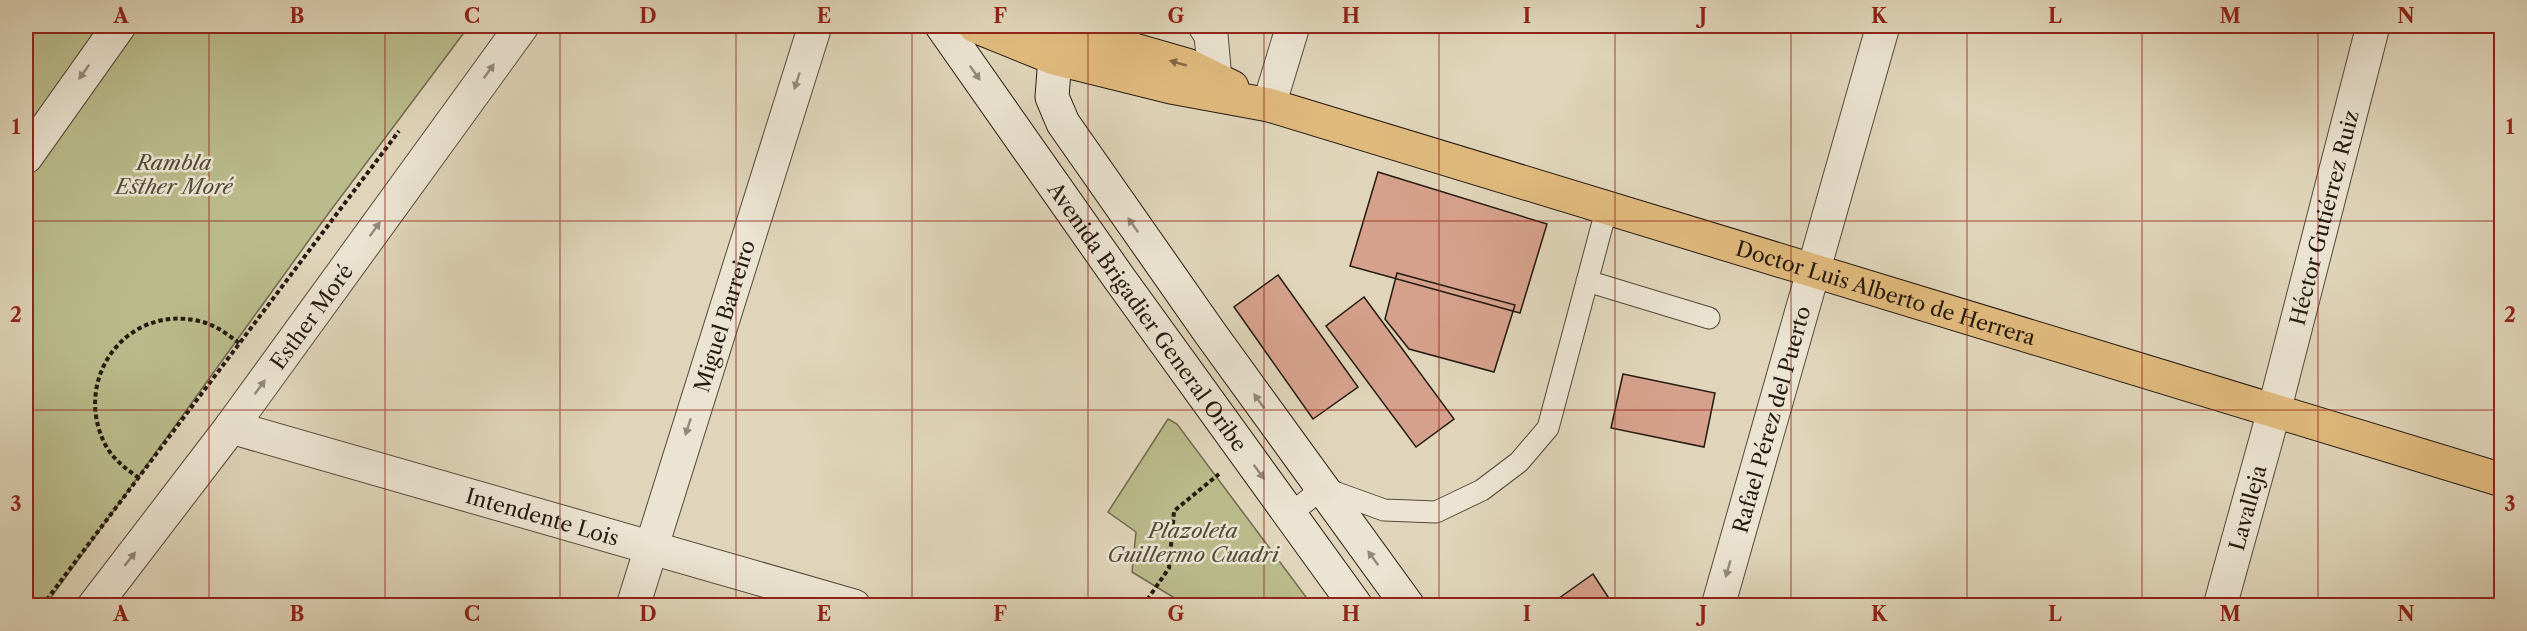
<svg xmlns="http://www.w3.org/2000/svg" width="2527" height="631" viewBox="0 0 2527 631" font-family="'Libre Caslon Text',serif">
<style>
.green{fill:#babb8b;stroke:#706a4e;stroke-width:1.5}
.building{fill:#d6a18c;stroke:#251a10;stroke-width:1.5}
.lines{fill:none;stroke-linecap:round;stroke-linejoin:round}
.lane-casing{stroke:#54493a;stroke-width:23}
.street-casing{stroke:#54493a;stroke-width:35}
.secondary-casing{stroke:#251a10;stroke-width:35}
.highway-casing{stroke:#251a10;stroke-width:35}
.path{stroke:#251a10;stroke-width:4;stroke-dasharray:4.5 3;stroke-linecap:butt}
.lane{stroke:#ebe4d2;stroke-width:21}
.street{stroke:#ebe4d2;stroke-width:33}
.secondary{stroke:#ebe4d2;stroke-width:33}
.highway{stroke:#e0ba7d;stroke-width:33}
.oneway{fill:#826a46}
.oneway2{fill:#92897b}
.grid{fill:none;stroke:#8f2418;stroke-width:1.5;stroke-opacity:0.55}
.labels{text-anchor:middle;dominant-baseline:central;stroke-width:5;stroke-linejoin:round;paint-order:stroke}
.park-label{font-size:21px;font-style:italic;fill:#524a35;stroke:#ebe4d2}
.street-label{font-size:21px;fill:#251a10;stroke:#ebe4d2}
.neatline{fill:none;stroke:#8f2418;stroke-width:2}
.grid-label{font-size:20px;text-anchor:middle;font-weight:bold;fill:#8f2418}
</style>
<rect width="100%" height="100%" fill="#e0d5ba"/>
<filter id="stains"><feTurbulence type="fractalNoise" baseFrequency=".00333" numOctaves="4"/><feColorMatrix values="0 0 0 0 .2 0 0 0 0 .09 0 0 0 0 .02 0 0 0 .5 -.17"/></filter>
<radialGradient id="worn" r=".72"><stop offset=".6" stop-color="#630" stop-opacity="0"/><stop offset="1" stop-color="#630" stop-opacity=".3"/></radialGradient>
<path class="green" d="M26,26H469L325,218L45,606L26,605Z
M1168,419L1177,424L1312,605H1186L1132,572L1136,532L1108,512Z"/>
<path class="building" d="M1378,172L1547,224L1520,313L1350,266Z
M1397,273L1515,305L1494,372L1409,349L1385,319Z
M1278,275L1358,387L1313,419L1234,307Z
M1364,297L1454,419L1416,447L1326,326Z
M1623,374L1715,393L1704,447L1611,428Z
M1593,574L1614,606H1548Z"/>
<g class="lines">
<g class="lane-casing">
<path id="lane" d="M1587,281L1709,318
M1290,514L1323,488L1384,510L1436,512L1482,490L1519,462L1548,428L1607,207"/>
</g>
<g class="street-casing">
<g id="street">
<path d="M1205,26L1211,35L1215,79"/>
<path d="M1269,105L1293,26"/>
<path d="M26,157L119,26"/>
<path id="s1" d="M231,427L854,606"/>
<path id="s2" d="M94,606L231,427L522,26"/>
<path id="s3" d="M633,606L815,26"/>
<path id="s4" d="M1718,606L1883,26"/>
<path id="s5" d="M2220,606L2274,411L2373,26"/>
</g>
</g>
<g class="secondary-casing">
<g id="secondary">
<path id="s6" d="M942,26L1119,278L1356,606"/>
<path d="M1057,30L1052,97L1063,123L1210,333L1408,606"/>
</g>
</g>
<g class="highway-casing">
<g id="highway">
<path id="s7" d="M975,26L1054,58L1171,87L1269,105L2502,480"/>
<path d="M1051,26L1187,65L1232,87"/>
</g>
</g>
<path class="path" d="M139,478C126,469 114,460 106,446C71,381 125,304 199,321C214,324 227,334 239,343
M42,606L399,131
M1143,606L1169,568L1174,511L1219,474"/>
<use href="#lane" class="lane"/>
<use href="#street" class="street"/>
<use href="#secondary" class="secondary"/>
<use href="#highway" class="highway"/>
</g>
<defs><path id="oneway-solid" d="M-6-.8H1V-3.2L6.5 0L1 3.2V.8H-6Z" transform="scale(1.5)"/></defs>
<use class="oneway" href="#oneway-solid" transform="translate(1178 63) rotate(-164)"/>
<g class="oneway2">
<use href="#oneway-solid" transform="translate(489 71) rotate(-54)"/>
<use href="#oneway-solid" transform="translate(84 72) rotate(125)"/>
<use href="#oneway-solid" transform="translate(975 73) rotate(55)"/>
<use href="#oneway-solid" transform="translate(797 81) rotate(108)"/>
<use href="#oneway-solid" transform="translate(1133 225) rotate(-125)"/>
<use href="#oneway-solid" transform="translate(375 229) rotate(-54)"/>
<use href="#oneway-solid" transform="translate(260 387) rotate(-54)"/>
<use href="#oneway-solid" transform="translate(1259 401) rotate(-126)"/>
<use href="#oneway-solid" transform="translate(688 427) rotate(108)"/>
<use href="#oneway-solid" transform="translate(1259 472) rotate(54)"/>
<use href="#oneway-solid" transform="translate(1373 558) rotate(-126)"/>
<use href="#oneway-solid" transform="translate(130 559) rotate(-52)"/>
<use href="#oneway-solid" transform="translate(1728 569) rotate(106)"/>
</g>
<path class="grid" d="M209,26V606M385,26V606M560,26V606M736,26V606M912,26V606M1088,26V606M1264,26V606M1439,26V606M1615,26V606M1791,26V606M1967,26V606M2142,26V606M2318,26V606M26,221H2502M26,410H2502"/>
<g class="labels">
<g class="park-label">
<text x="174" y="162">Rambla<tspan x="174" dy="24">Esther Moré</tspan></text>
<text x="1193" y="530">Plazoleta<tspan x="1193" dy="24">Guillermo Cuadri</tspan></text>
</g>
<g class="street-label">
<text stroke="none"><textPath href="#s5" startOffset="402">Héctor Gutiérrez Ruiz</textPath></text>
<text stroke="none"><textPath href="#s7" startOffset="950">Doctor Luis Alberto de Herrera</textPath></text>
<text stroke="none"><textPath href="#s3" startOffset="304">Miguel Barreiro</textPath></text>
<text stroke="none"><textPath href="#s6" startOffset="356">Avenida Brigadier General Oribe</textPath></text>
<text stroke="none"><textPath href="#s2" startOffset="362">Esther Moré</textPath></text>
<text stroke="none"><textPath href="#s4" startOffset="194">Rafael Pérez del Puerto</textPath></text>
<text stroke="none"><textPath href="#s5" startOffset="102">Lavalleja</textPath></text>
<text stroke="none"><textPath href="#s1" startOffset="324">Intendente Lois</textPath></text>
</g>
</g>
<rect width="2527" height="631" fill="none" stroke="#e0d5ba" stroke-width="66"/>
<rect x="33" y="33" width="2461" height="565" class="neatline"/>
<g class="grid-label">
<text x="121" y="23">A</text>
<text x="297" y="23">B</text>
<text x="472" y="23">C</text>
<text x="648" y="23">D</text>
<text x="824" y="23">E</text>
<text x="1000" y="23">F</text>
<text x="1176" y="23">G</text>
<text x="1351" y="23">H</text>
<text x="1527" y="23">I</text>
<text x="1703" y="23">J</text>
<text x="1879" y="23">K</text>
<text x="2055" y="23">L</text>
<text x="2230" y="23">M</text>
<text x="2406" y="23">N</text>
<text x="16" y="134">1</text>
<text x="2510" y="134">1</text>
<text x="16" y="322">2</text>
<text x="2510" y="322">2</text>
<text x="16" y="511">3</text>
<text x="2510" y="511">3</text>
<text x="121" y="621">A</text>
<text x="297" y="621">B</text>
<text x="472" y="621">C</text>
<text x="648" y="621">D</text>
<text x="824" y="621">E</text>
<text x="1000" y="621">F</text>
<text x="1176" y="621">G</text>
<text x="1351" y="621">H</text>
<text x="1527" y="621">I</text>
<text x="1703" y="621">J</text>
<text x="1879" y="621">K</text>
<text x="2055" y="621">L</text>
<text x="2230" y="621">M</text>
<text x="2406" y="621">N</text>
</g>
<rect width="100%" height="100%" filter="url(#stains)"/>
<rect width="100%" height="100%" fill="url(#worn)"/>
</svg>
